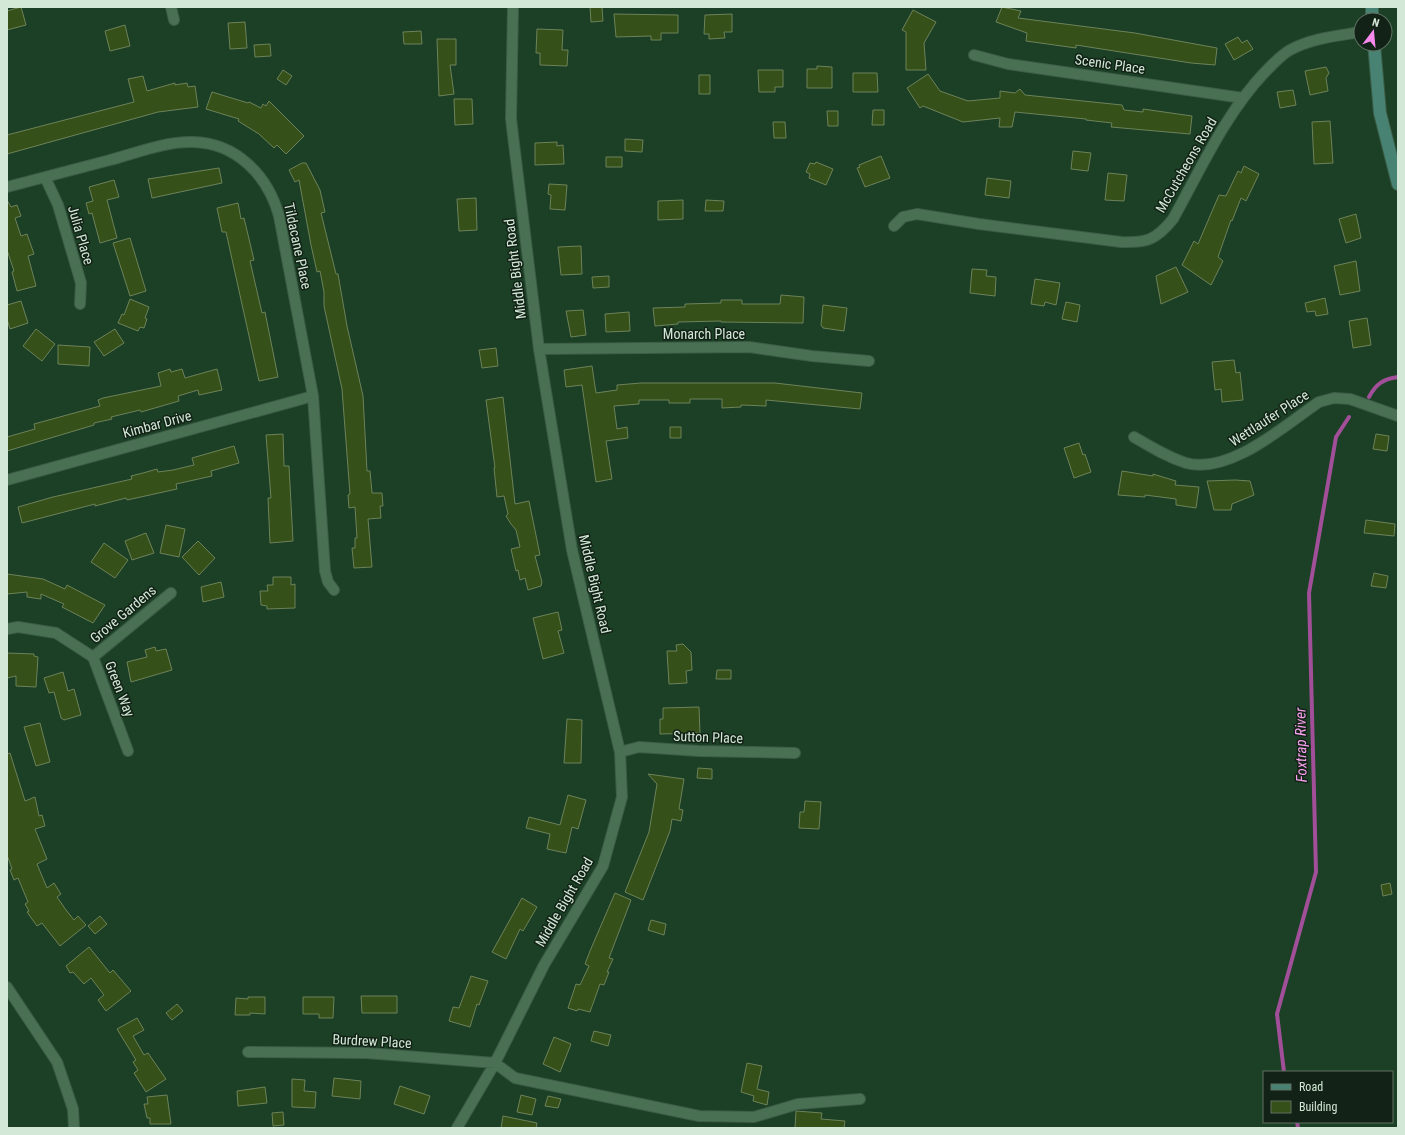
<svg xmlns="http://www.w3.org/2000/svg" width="1405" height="1135" viewBox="0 0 1405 1135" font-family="'Roboto Condensed',sans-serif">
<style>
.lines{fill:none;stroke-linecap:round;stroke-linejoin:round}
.stream{stroke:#a24f9a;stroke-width:4}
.building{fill:#365019;stroke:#6d825a}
.street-casing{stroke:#3b5c46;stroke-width:12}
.secondary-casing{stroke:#3b5c46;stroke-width:14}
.street{stroke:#4a7053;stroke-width:10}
.secondary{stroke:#478273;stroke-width:12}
.labels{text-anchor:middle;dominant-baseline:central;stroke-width:3;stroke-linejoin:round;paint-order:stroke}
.street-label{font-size:14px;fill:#d3e8d7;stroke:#122216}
.water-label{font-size:15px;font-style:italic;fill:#f7a0ed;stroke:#122216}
</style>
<rect width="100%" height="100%" fill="#1b4025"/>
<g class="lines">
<path class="stream" d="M1369,397C1376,384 1383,379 1398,377
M1284,1072L1277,1014L1316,872L1309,593L1336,437L1349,417
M1297,1122L1298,1128"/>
</g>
<path class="building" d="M21,7L26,25L7,30V11Z
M590,7H602L603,21L591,22Z
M1002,7L1021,11L1018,18L1135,33L1217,48L1215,65L1191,63L1076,45V48L1026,41L1027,33L996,22Z
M913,10L936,22L924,43L926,70H906V32L902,30Z
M614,14L678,15V33H661V40H651V36L616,37Z
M732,14V32H724L725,38L709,39V34H704L705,15Z
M245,22L247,48L230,49L228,23Z
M125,25L130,46L110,51L105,31Z
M537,29L563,30L562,50H568L567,66L540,65V53H536Z
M421,31L422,44H404L403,32Z
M1238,37L1242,43L1247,40L1253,49L1234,60L1225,44Z
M437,39H456V65H450L454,94L439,96Z
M270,44L271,56L255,57L254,45Z
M817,66L832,67V88H807V69H817Z
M1326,67L1329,73L1326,78L1328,91L1310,95L1305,71Z
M283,70L292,76L286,85L277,79Z
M758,70H783V87H775V92H759Z
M853,73H877L878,92H853Z
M928,74L940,91L968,101L1000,98V91L1015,93L1020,89L1025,95L1122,105L1124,110L1143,112V109L1192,116L1190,134L1111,127L1112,123L1086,120V119L1015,112L1012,127H999L1000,118L963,122L923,106L920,108L907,88Z
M699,75H710V94H699Z
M143,76L147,91L175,83V85L187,83L188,87L195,86L198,107L158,112L7,154V135L134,102L128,79Z
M1293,90L1296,105L1280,108L1277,92Z
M212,92L248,103L249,102L261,108L263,104L266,106L269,101L304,136L286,154L277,145L274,148L259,134L238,121L239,119L206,109Z
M454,99H472L473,124L455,125Z
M873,110H884V125H872Z
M827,111H838V126H828Z
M1330,121L1333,163L1314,164L1312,122Z
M773,122H785L786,138H774Z
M625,139L643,140L642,152L625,151Z
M557,142V146L563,145L564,164L535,165V143Z
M1073,151L1091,153L1088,171L1071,169Z
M881,156L890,178L865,187L857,168L860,167L859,165Z
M606,157H622V167H606Z
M816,162L833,169L826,185L809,178L810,174L806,172L810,163L815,164Z
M302,163H306L320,190L325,212L321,213L336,274H338L347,326L363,396L367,471H370L372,493H382L383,506H380L381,518L368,519L372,567L354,568L352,548H355V538H357L355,507L349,508L348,495L350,494L342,389L324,306V292L320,271L317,272L311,245L299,180L295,182L289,170Z
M1244,166L1259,174L1246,201L1241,198L1232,221L1231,220L1218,257L1223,261L1211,285L1182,265L1194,241L1198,244L1219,195L1226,196L1238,171L1241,173Z
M219,168L222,183L152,198L148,179Z
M1108,173L1127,175L1124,201L1105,200Z
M987,178L1011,181L1009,198L985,195Z
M114,180L119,197L107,200L117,238L100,243L92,213L89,214L86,203L93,201L89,187Z
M549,184L567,185L565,210L550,209L551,195L548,194Z
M476,198L477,230L459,231L457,199Z
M7,200L11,207L17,205L21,216L15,218L21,236L27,234L34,254L28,256L36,286L17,291L12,272L14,271L7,250Z
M683,200V219L658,220V201Z
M706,200L724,201L723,211H705Z
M238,203L241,219L244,218L254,260L250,261L262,313L265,312L278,377L259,381L226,232H222L217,208Z
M1356,214L1361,238L1346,243L1339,219Z
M130,238L146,291L130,296L113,243Z
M581,246L582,274L561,275L558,247Z
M1356,261L1360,291L1340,295L1334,266Z
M1176,267L1188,292L1161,304L1156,276Z
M972,269L987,270L986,276L996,277L995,296L970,293Z
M609,276V287L593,288L592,277Z
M1035,279L1060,283L1056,305L1045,302L1044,306L1031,304Z
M781,295L804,297L803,323L721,322V321L678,322V324L655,326L653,308L685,307V304L721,303V300H742V304H780Z
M1325,298L1328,314L1316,316L1315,311L1307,312L1305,303Z
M130,299L149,307L145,318L147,319L144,328L140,327L138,331L118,323L122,314L124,315Z
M21,301L28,323L10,329L7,319V305Z
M1066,302L1080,305L1077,322L1062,319Z
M823,305L847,308L844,331L823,328L821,325Z
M583,310L586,335L571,337L566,311Z
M629,312L630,331L606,332L605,314Z
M1367,318L1371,345L1353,348L1349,321Z
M36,329L55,344L42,361L23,346Z
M115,329L124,343L104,356L94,342Z
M58,345L90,347L89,366L58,364Z
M496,348L498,366L482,368L479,350Z
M1234,360L1236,373L1240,372L1243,400L1222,402L1221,389L1215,390L1212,362Z
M592,366L596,393L617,390V385L641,383H775L862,393L860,409L766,400V406L741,405V407L722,408V399H690V403H669V400H639V404L614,406L617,429L627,427L628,438L606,441L612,479L596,482L582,385L566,387L564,370Z
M170,369L171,372L182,369L185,378L217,369L222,390L199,395L198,390L178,396L179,401L141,412L140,410L111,417L112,419L94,423V425L7,451V437L35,429L34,424L100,406L98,400L103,398L161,386L158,373Z
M503,397L515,504L529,501L540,555L535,556L542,582L541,586L528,590L525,578L520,580L518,570L516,571L511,549L520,547L516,530L511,524L506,516L508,514L504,496L497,497L494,468H495L486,400Z
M670,427H681V438H670Z
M283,434L284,466H289L293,541L270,543L268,498H271L266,435Z
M1376,434L1389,436L1387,451L1373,449Z
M1079,443L1083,455L1085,454L1091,472L1074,478L1064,448Z
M234,446L239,463L211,471L212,476L176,484L177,489L127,500L126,498L95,506V504L22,523L18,507L53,497L132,479L131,476L143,473L157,469L158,472L173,470L194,465L192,458Z
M1122,471L1153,476V474L1176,481L1175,485L1199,487L1196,508L1176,505V499L1145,495V497L1118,495Z
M1235,480L1250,481L1254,495L1232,504L1231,510H1214L1207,481Z
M1366,520L1395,524L1394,536L1364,533Z
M166,525L185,529L179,557L160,553Z
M146,533L154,553L132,560L125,541Z
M198,541L215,558L199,575L182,557Z
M104,543L128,560L115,578L91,562Z
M1374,573L1388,576L1386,588L1371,586Z
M7,574L43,579L65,589L67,585L105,605L93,623L62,607L64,604L41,594V599L27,597V592L7,594Z
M273,577H291V585L295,584V608L267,609V606L261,605L260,591H268L267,585H273Z
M221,582L224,597L203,602L201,587Z
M558,612L562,630L558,631L564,653L543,659L533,618Z
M683,644L691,652L692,670L686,671L687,683L669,684L667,651H677L676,645Z
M155,647L156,651L166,649L172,670L131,682L127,662L147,657L145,650Z
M7,653L34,654V656L38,657L36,687L16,686V676L7,678Z
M717,670H731V679H716Z
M63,672L68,691L74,689L81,715L64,720L61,718L54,692L49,693L44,678Z
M699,707L700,733L660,734V719H663V708Z
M567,719L582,720L581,763H564Z
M40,723L50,762L36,766L24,727Z
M10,753L25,801L35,797L39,816L42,815L45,826L35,829L47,859L37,864L47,888L54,883L61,894L57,897L66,910L74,920L78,916L86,925L60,946L42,923L37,926L27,912L29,911L25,904L28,902L18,878L14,880L10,870L12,869L7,855V754Z
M698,768L712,769V779L697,778Z
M648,774L684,779L679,809L683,810L681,821L672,819L670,831L643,900L625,892L649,832L657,784Z
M568,795L586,800L578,829L572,827L566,853L547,849L550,834L526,828L529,817L560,825Z
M805,801L821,802L819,829L799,828L800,812H804Z
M1390,883L1392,894L1383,896L1381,885Z
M615,893L631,900L609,958L613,959L607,972H609L604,985L600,984L590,1012L578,1009L577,1011L568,1008L576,984L580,985L589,966L585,964L590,951Z
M522,898L537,907L523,931L520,929L506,959L492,952Z
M100,916L107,924L95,934L88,926Z
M651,920L666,924L664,935L648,930Z
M89,947L110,973L113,970L131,991L106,1011L98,1000L104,995L91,978L84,984L73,972L70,973L66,966Z
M471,976L488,981L479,1005L477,1004L470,1027L449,1021L453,1007L459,1008Z
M361,996H397V1013H362Z
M248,997H265V1014L250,1013V1015H235L236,998L248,999Z
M303,997H334L333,1018H319V1014H303Z
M177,1004L183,1011L172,1020L166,1013Z
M137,1018L144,1030L133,1036L144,1055L148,1053L166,1079L146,1092L134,1073L138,1070L133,1062L136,1060L117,1029Z
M594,1031L611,1035L608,1046L591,1041Z
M554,1037L571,1044L560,1072L543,1064Z
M747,1063L762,1066L757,1089L769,1092L767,1105L753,1101L754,1096L741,1092Z
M334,1078L361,1081L360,1099L332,1096Z
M292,1079L305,1080L304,1091L316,1092L315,1108L292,1107Z
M400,1086L430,1096L424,1114L394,1104Z
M265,1087L267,1103L238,1106L237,1091Z
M167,1095L171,1124H150V1118H147L144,1104H148L147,1097Z
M521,1095L536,1099L532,1115L517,1112Z
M548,1096L561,1099L558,1108L545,1106Z
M796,1111L822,1113L821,1119L845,1121L844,1128H795Z
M283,1112L284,1125L273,1126L272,1113Z
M503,1116L537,1123L536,1128H501Z"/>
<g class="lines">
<g class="street-casing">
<path id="street" d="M171,7L174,20
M974,55L1008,64L1243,98
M45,177L58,205L81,283L80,304
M7,187C41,178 76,169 110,160C136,153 166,141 193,142C237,143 268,176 279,216L313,396L325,571L328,582L334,590
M894,226L903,217L917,214L979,224L1121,242C1147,243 1156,240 1173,219C1201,169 1225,114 1265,72C1272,65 1281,55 1290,50C1312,38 1337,36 1361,32
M539,349L749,347L812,356L869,361
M1134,437C1151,447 1167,457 1186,463C1230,475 1285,425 1319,402L1334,398L1350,399L1398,416
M7,480L313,396
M7,629L18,627L56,633L93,657L128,751
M93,657L171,593
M620,752L639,747L699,751L795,753
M7,987L57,1062L73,1109L74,1128
M248,1052L367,1053L495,1063L515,1078L699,1116L754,1117L798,1104L860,1099
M457,1128L495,1063L544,965L603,866L622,797L620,752L572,550L539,349L511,119L513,7"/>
</g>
<g class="secondary-casing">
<path id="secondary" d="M1372,20V7
M1374,44L1380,113L1398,184"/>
</g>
<use href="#street" class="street"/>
<use href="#secondary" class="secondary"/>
</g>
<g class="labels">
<g class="street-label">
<text transform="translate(1110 64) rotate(8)">Scenic Place</text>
<text transform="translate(1186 165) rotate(-60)">McCutcheons Road</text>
<text transform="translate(81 235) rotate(74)">Julia Place</text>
<text transform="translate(298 246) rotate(78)">Tildacane Place</text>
<text transform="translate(515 269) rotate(-97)">Middle Bight Road</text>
<text x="704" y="334">Monarch Place</text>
<text transform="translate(1269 418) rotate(-33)">Wettlaufer Place</text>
<text transform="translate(157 424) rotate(-15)">Kimbar Drive</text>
<text transform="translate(595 584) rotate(77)">Middle Bight Road</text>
<text transform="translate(123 614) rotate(-40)">Grove Gardens</text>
<text transform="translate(120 689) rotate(69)">Green Way</text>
<text transform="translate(708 737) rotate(2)">Sutton Place</text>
<text transform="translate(564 902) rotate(-60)">Middle Bight Road</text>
<text transform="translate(372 1041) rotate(3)">Burdrew Place</text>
</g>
<g class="water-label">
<text transform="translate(1301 745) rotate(-91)">Foxtrap River</text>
</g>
</g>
<rect width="1405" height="1135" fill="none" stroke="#d3e8d7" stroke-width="16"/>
<rect x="1263" y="1071" width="130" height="52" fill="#122216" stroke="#5f7163"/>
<rect x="1271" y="1084" width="20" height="6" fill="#478273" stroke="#5f7163"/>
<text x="1299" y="1091" font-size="12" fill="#d3e8d7">Road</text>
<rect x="1271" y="1101" width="20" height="12" fill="#365019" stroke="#5f7163"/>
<text x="1299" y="1111" font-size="12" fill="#d3e8d7">Building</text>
<g transform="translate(1373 32) rotate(16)"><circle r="19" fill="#122216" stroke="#5f7163"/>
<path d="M0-3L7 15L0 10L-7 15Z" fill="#f788ec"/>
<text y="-6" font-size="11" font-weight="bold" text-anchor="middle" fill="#d3e8d7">N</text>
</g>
</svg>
